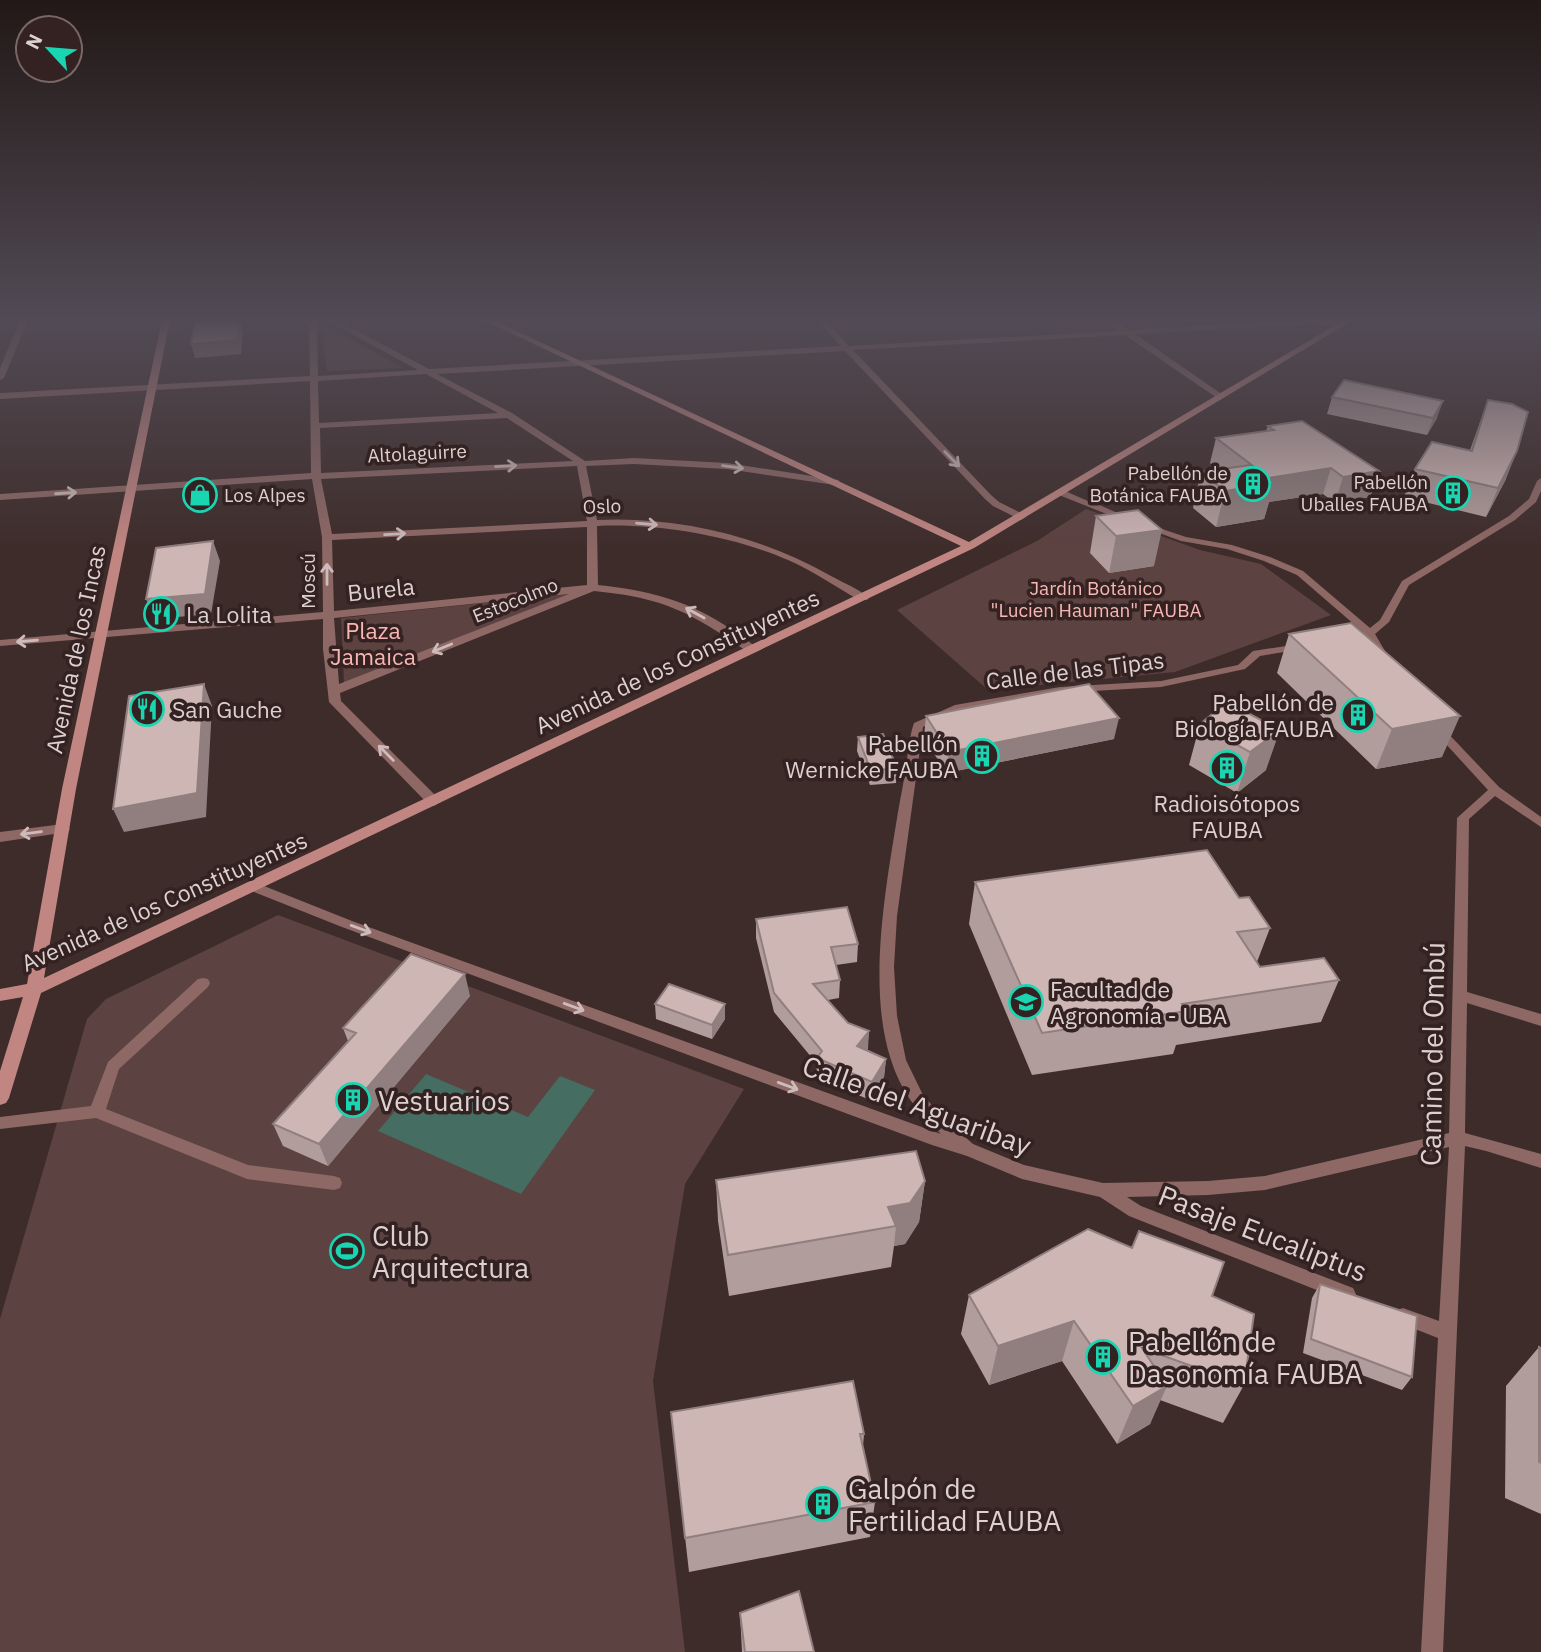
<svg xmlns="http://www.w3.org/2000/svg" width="1541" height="1652" viewBox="0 0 1541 1652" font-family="'IBM Plex Sans',sans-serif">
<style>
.green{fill:#5c4240}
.water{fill:#456d62}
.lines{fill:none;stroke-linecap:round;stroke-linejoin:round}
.lane{fill:#8d6865;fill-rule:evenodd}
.street{fill:#8d6865;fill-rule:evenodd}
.secondary{fill:#c18682;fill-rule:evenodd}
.wall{fill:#b19d9b}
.shaded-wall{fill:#907f7e}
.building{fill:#ceb6b4;stroke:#907f7e;stroke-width:2}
.oneway{stroke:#cdbcbb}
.labels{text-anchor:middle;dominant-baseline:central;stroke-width:7;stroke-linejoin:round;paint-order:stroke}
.far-street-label{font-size:19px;fill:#ddd1d0;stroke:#332221}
.far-poi-label{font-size:19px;fill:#ddd1d0;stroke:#332221;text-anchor:end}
.far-park-label{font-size:19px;fill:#f9b7b3;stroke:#332221}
.street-label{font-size:23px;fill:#ddd1d0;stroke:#332221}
.poi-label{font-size:23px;fill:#ddd1d0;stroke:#332221;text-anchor:start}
.park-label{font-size:23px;fill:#f9b7b3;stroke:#332221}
.near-street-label{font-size:28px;fill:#ddd1d0;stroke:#332221}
.near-poi-label{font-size:28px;fill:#ddd1d0;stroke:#332221;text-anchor:start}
</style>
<rect width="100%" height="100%" fill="#3e2c2a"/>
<path class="green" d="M322,328H330L403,368L327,371Z
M1086,509L1200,550L1261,564L1331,615L1175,672L988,690L897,610L1037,541Z
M570,594L344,684L341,618Z
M278,915L744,1089L685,1184L653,1381L685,1652H0V1319L87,1019L106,999Z"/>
<path class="water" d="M426,1074L528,1117L560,1076L595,1090L521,1194L378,1131Z"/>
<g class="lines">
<path class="lane" d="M1541,478V491L1536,502L1515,520L1409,585L1389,622L1375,634L1388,656L1383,659L1379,658L1367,637L1351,642L1347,641V637L1363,632L1297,575L1264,561L1227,549L1181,541L1143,527L1147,524L1186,537L1232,545L1270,557L1303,571L1370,628L1380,620L1402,581L1509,516L1529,499L1537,481Z
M1089,503H1095L1131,519L1124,521L1089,507Z
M1299,644L1304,647L1303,649L1260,656L1245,669L1161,687L1060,693L958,711L923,727L897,916L894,967L897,1016L906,1060L922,1093L938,1113L973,1144L1024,1165L1103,1183L1208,1181L1265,1176L1449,1133L1457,818L1488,790L1434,731L1432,729L1434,727H1442L1499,787L1541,817V827L1495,796L1469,819L1467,992L1541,1014V1026L1467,1003L1465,1133L1541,1154V1168L1486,1151L1465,1146L1443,1652H1421L1438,1338L1397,1322L1394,1316L1397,1310L1403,1308L1439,1321L1449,1147L1265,1190L1208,1195L1127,1197L1141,1206L1353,1288L1356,1294L1353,1300L1347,1302L1129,1216L1100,1197L1022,1179L967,1156L932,1145L342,927L249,890L248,887L249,884H259L352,921L941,1134C918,1114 900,1089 891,1060C867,987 886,886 898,812C901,794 905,777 907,759C909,747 910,734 914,723L955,705L1060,687L1161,681L1238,665L1253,651Z
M203,978L208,979L210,983L208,987L119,1069L106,1109L248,1165L334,1176L340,1178L342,1183L340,1188L334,1190L247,1179L96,1118L0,1129V1117L91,1106L108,1062L198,979Z"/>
<path class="street" d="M20,320H28L4,378L0,380V368Z
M309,320H317L318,376L418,370L326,320H336L429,369L841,346L817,320H825L849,346L1119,331L1106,320H1115L1129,330L1299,320L1345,321L1349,323L1345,325L1312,324L1135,334L1223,395L1224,397L1220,400L1125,335L853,350L991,495L999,502L1025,515L1026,517L1021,520L993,506L985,499L845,351L437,374L512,413L585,461L634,458L727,463L838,480L840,482L835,485L727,469L634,464L586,466L597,520C677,516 761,536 831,576C844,583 859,589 869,598L867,600H859C836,587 813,571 788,560C733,536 657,523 597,526L598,585C647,590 691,601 732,630C741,636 751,642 758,650L756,652H748C690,612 665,598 594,591L340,693L341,701L439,799L441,802L434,806L429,805L329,702L323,649V619L0,646V640L323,612L322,537L312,479L0,500V494L311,473L310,381L0,399V393L310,376ZM426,374L498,413L319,423L318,381ZM507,418L573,461L321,473L320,428ZM577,466L587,521L332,534L321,479ZM587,527V585L334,611L332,540ZM569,594L339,684L334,618Z
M1059,491H1065L1097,505L1089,507L1059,495Z
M63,824L70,829L68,832L0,842V832Z"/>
<path class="secondary" d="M162,320H170L76,789L44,978L961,546L483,320H493L969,542L1344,320H1353L974,548L41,993L9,1098L6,1103L0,1105V1071L23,997L0,1001V989L27,984L62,789Z"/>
</g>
<path class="wall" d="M1332,397L1437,418L1427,435L1327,414Z
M1488,400L1506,479L1486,517L1404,497L1415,469L1470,450Z
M1268,426L1379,471L1370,497L1335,503L1323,494L1269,502L1264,519L1216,527L1193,508L1201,472L1219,470L1210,463L1216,438L1266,431Z
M1096,516L1154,566L1109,573L1090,553Z
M1289,634L1442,757L1376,769L1277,673Z
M1227,702L1266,770L1237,793L1189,765L1200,724Z
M926,716L1114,739L946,773L924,737Z
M858,737L897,768L896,783L870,785L857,751Z
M975,882L1239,898L1270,928L1257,962L1260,967L1339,980L1321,1022L1176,1045L1173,1054L1032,1075L969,924Z
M756,919L858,944L857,962L836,965L840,980L839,998L828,1000L848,1023L869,1031L867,1050L886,1059L884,1077L870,1100L816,1077L817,1064L774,1012L756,938Z
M470,996L328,1166L283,1146L273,1124L348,1041L343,1028Z
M655,1004H725V1019L712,1039L656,1019Z
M716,1180L925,1181L919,1222L905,1244L894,1246L891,1267L729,1296L718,1221Z
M1320,1284L1412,1377L1402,1390L1303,1353L1312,1298Z
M969,1295L1212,1296L1244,1385L1223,1423L1160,1400L1150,1424L1117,1444L1062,1361L989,1385L961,1334Z
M1539,1347L1541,1348V1514L1505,1498L1506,1386Z
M671,1412L864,1434L863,1446L875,1502L870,1537L689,1572Z
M740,1613L814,1652H742Z"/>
<path class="shaded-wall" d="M239,320H240L243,329L241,354L195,358L191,344Z
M1443,401L1437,418L1427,435L1433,418Z
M1517,451L1506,479L1486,517L1498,488Z
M1331,468L1323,494L1269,502L1264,519L1216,527L1225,491L1267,484L1269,478Z
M1379,471L1370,497L1335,503L1343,477Z
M1162,530L1154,566L1109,573L1116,536Z
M213,541L220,561L211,614L154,619L146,599Z
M204,684L212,706L206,817L124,832L113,809Z
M1460,716L1442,757L1376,769L1392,729Z
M1119,718L1114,739L946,773L949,752Z
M1280,730L1266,770L1237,793L1250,752Z
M465,974L470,996L328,1166L319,1144Z
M725,1004V1019L712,1039V1025Z
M869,1031L868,1049L856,1065L857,1046Z
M886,1059L884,1077L870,1100L872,1082Z
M925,1181L919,1222L905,1244L894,1246L896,1226L888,1207Z
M1074,1321L1062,1361L989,1385L998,1346Z
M1167,1386L1150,1424L1117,1444L1133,1406Z"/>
<path class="building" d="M195,320H239L237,340L191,344Z
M1344,380L1443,401L1433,418L1332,397Z
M1488,400L1512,404L1528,412L1517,451L1498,488L1415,469L1432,442L1472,451Z
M1302,421L1379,471L1343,477L1331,468L1269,478L1216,438L1274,430L1268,426Z
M1250,465L1274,483L1225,491L1201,472Z
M1138,510L1162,530L1116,536L1096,516Z
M213,541L205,594L146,599L156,548Z
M1351,623L1460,716L1392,729L1289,634Z
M204,684L197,793L113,809L129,696Z
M1089,684L1119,718L949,752L926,716Z
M1227,702L1280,730L1250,752L1200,724Z
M883,734L897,768L871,771L858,737Z
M1207,850L1239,898L1249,897L1270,928L1237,932L1260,967L1324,958L1339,980L1182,1004L1187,1011L1042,1033L975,882Z
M847,907L858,944L831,947L840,980L813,984L848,1023L869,1031L857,1046L886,1059L872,1082L817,1058L822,1051L774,993L756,919Z
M411,954L465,974L319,1144L273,1124L356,1033L343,1028Z
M669,984L725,1004L712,1025L655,1004Z
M916,1151L925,1181L910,1203L888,1207L896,1226L728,1255L716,1180Z
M1088,1229L1132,1248L1139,1231L1224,1262L1212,1296L1254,1314L1244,1385L1142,1348L1167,1386L1133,1406L1074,1321L998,1346L969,1295Z
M1320,1284L1417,1316L1412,1377L1311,1339Z
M1539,1347L1541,1348V1463L1539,1462Z
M853,1381L864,1434H860L875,1502L685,1538L671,1412Z
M799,1591L814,1652H745L740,1613Z"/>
<defs><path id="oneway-shaft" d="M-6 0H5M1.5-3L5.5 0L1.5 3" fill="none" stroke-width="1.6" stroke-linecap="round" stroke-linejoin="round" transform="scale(1.75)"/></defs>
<g class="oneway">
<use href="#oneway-shaft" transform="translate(952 459) rotate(46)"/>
<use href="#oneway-shaft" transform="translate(506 466) rotate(-3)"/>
<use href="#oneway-shaft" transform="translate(733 467) rotate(7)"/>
<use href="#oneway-shaft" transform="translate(66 493) rotate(-4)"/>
<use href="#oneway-shaft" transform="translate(647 524) rotate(5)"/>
<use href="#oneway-shaft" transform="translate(395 534) rotate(-3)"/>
<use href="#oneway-shaft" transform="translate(327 574) rotate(-90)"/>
<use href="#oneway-shaft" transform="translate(695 613) rotate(-151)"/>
<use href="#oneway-shaft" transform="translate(27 641) rotate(175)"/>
<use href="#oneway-shaft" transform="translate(442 648) rotate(158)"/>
<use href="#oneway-shaft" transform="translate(386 753) rotate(-135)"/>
<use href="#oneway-shaft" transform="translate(31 833) rotate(173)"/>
<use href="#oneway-shaft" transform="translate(361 929) rotate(20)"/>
<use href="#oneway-shaft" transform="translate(574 1007) rotate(20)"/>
<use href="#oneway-shaft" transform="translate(788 1086) rotate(20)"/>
</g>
<linearGradient id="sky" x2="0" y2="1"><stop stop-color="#221817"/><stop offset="0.58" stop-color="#524b55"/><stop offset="1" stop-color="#524b55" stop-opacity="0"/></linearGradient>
<rect width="1541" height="552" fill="url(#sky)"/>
<defs>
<g id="building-ring" transform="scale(1.75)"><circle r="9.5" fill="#332221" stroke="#19d5b2" stroke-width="1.5"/><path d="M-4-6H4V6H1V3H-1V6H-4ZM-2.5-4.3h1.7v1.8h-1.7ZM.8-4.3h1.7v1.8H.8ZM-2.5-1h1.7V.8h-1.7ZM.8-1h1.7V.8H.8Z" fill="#19d5b2"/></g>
<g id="shop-ring" transform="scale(1.75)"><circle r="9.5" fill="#332221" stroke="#19d5b2" stroke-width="1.5"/><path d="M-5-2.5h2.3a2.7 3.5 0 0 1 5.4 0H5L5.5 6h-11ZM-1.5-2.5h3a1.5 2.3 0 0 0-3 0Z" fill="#19d5b2"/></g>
<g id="restaurant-ring" transform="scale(1.75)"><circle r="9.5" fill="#332221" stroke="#19d5b2" stroke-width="1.5"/><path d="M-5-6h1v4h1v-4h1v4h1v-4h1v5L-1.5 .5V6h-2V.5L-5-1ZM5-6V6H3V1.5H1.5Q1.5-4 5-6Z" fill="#19d5b2"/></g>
<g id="university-ring" transform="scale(1.75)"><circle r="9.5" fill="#332221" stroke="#19d5b2" stroke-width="1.5"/><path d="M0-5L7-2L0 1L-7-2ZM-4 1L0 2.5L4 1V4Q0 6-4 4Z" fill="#19d5b2"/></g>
<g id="stadium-ring" transform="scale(1.75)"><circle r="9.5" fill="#332221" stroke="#19d5b2" stroke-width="1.5"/><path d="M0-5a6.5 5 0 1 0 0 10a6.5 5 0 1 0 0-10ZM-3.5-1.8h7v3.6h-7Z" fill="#19d5b2"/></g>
</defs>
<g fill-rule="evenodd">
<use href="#building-ring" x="1253" y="484"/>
<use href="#building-ring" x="1453" y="493"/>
<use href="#shop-ring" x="200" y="495"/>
<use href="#restaurant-ring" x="161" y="614"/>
<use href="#restaurant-ring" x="147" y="709"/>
<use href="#building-ring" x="1358" y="715"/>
<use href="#building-ring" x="982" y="756"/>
<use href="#building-ring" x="1227" y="768"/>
<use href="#university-ring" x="1026" y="1002"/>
<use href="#building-ring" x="353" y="1100"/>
<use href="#stadium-ring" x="347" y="1251"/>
<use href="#building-ring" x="1103" y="1357"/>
<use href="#building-ring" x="823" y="1504"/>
</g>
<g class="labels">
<g class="far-street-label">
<text transform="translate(417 453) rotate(-3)">Altolaguirre</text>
<text transform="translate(602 506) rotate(-2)">Oslo</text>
<text transform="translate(308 581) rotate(-90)">Moscú</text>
<text transform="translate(515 600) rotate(-22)">Estocolmo</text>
</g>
<g class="far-poi-label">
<text x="1228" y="473">Pabellón de<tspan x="1228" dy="22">Botánica FAUBA</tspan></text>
<text x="1428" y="482">Pabellón<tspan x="1428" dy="22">Uballes FAUBA</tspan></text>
<text x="224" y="495" text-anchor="start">Los Alpes</text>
</g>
<g class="far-park-label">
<text x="1096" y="588">Jardín Botánico<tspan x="1096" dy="22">"Lucien Hauman" FAUBA</tspan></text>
</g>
<g class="street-label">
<text transform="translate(381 589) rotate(-6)">Burela</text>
<text transform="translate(75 649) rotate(-78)">Avenida de los Incas</text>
<text transform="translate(677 661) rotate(-25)">Avenida de los Constituyentes</text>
<text transform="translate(1075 670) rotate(-7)">Calle de las Tipas</text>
<text transform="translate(164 901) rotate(-24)">Avenida de los Constituyentes</text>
</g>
<g class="poi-label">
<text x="186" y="614">La Lolita</text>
<text x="1334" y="702" text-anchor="end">Pabellón de<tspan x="1334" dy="26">Biología FAUBA</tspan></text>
<text x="172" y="709">San Guche</text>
<text x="958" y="743" text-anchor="end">Pabellón<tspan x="958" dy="26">Wernicke FAUBA</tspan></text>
<text x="1227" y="803" text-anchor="middle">Radioisótopos<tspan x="1227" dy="26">FAUBA</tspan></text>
<text x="1050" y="989">Facultad de<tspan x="1050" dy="26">Agronomía - UBA</tspan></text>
</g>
<g class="park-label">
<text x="373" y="630">Plaza<tspan x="373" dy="26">Jamaica</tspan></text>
</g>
<g class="near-street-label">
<text transform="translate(1432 1054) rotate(-89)">Camino del Ombú</text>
<text transform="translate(917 1105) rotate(20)">Calle del Aguaribay</text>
<text transform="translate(1263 1233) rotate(21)">Pasaje Eucaliptus</text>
</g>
<g class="near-poi-label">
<text x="378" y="1100">Vestuarios</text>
<text x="372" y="1235">Club<tspan x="372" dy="32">Arquitectura</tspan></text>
<text x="1128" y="1341">Pabellón de<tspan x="1128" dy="32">Dasonomía FAUBA</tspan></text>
<text x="848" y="1488">Galpón de<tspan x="848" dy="32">Fertilidad FAUBA</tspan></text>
</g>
</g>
<g transform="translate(49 49) rotate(296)"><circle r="33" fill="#332221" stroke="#776867" stroke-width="2"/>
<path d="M0-5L12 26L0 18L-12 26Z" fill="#19d5b2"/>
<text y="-10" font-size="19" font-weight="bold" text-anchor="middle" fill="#ddd1d0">N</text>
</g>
</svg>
